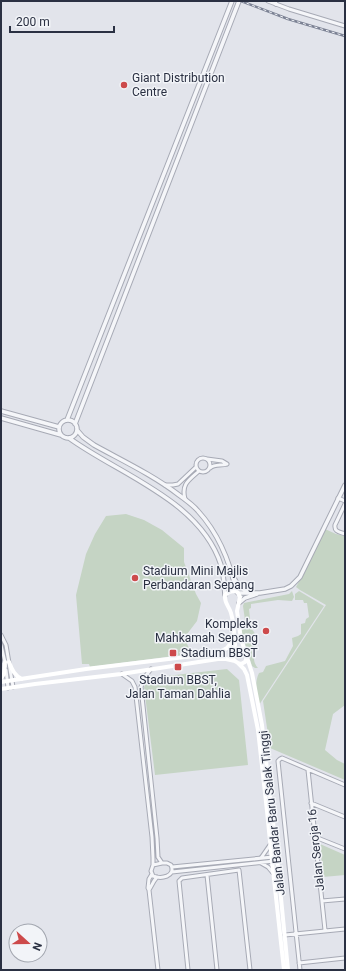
<svg xmlns="http://www.w3.org/2000/svg" width="346" height="971" viewBox="0 0 346 971" font-family="Roboto,sans-serif">
<style>
.green{fill:#c5d4c4}
.lines{fill:none;stroke-linecap:round;stroke-linejoin:round}
.minor-casing{stroke:#a7aab5;stroke-width:5}
.tertiary-casing{stroke:#a7aab5;stroke-width:5.5}
.minor{stroke:#f5f6f9;stroke-width:3}
.tertiary{stroke:#f5f6f9;stroke-width:3.5}
.secondary{stroke:#fff;stroke-width:4}
.rail-casing{stroke:#7c8294;stroke-width:2.5}
.rail{stroke:#f2f4f8;stroke-width:1;stroke-dasharray:3;stroke-linecap:butt}
.poi-dot{fill:#cd4a4b;stroke:#f2f4f8;stroke-width:1.5}
.labels{text-anchor:middle;dominant-baseline:central;stroke-width:3;stroke-linejoin:round;paint-order:stroke}
.poi-label{font-size:12px;fill:#2a3042;stroke:#f2f4f8;text-anchor:start}
.street-label{font-size:12px;fill:#2a3042;stroke:#f2f4f8}
</style>
<rect width="100%" height="100%" fill="#e2e4eb"/>
<path class="green" d="M126,514L144,520L162,530L184,548V562L196,594L201,603L197,621L184,638L190,650L179,652L181,656H174L90,667L89,664H82L76,595L86,554L95,534L106,516Z
M325,529L336,534L345,536V705L333,714L325,750L337,760L345,764V780L270,748L263,701L326,605L300,590L296,587L301,578Z
M292,591L294,597L292,601L278,600L251,604V608L249,609L250,619L245,620L243,606L244,603L289,594Z
M299,591L324,606L259,705C257,694 254,683 259,673L263,672L266,666L285,661L293,646L292,638L298,636L301,634V624L305,623L306,619L309,617L307,603H304L303,600H295V594Z
M248,627C266,636 246,656 258,668H255L252,666L241,631L243,629Z
M227,669L239,680L248,765L155,775L144,687L149,678Z
M320,844L345,855V875L323,877Z"/>
<g class="lines">
<g class="minor-casing">
<path id="minor" d="M268,1L289,9L345,26
M196 465a7 7 0 1 1 14 0a7 7 0 1 1-14 0Z
M207,459L222,461L227,464
M210,468C215,464 221,466 227,464
M165,485H173L178,484L196,467
M338,498L345,501
M185,499C181,484 189,480 199,471
M345,504L335,525C334,532 340,532 345,534
M1,635L6,645L13,687
M1,645L5,662
M151,669L144,678L141,687L157,838L158,857L162,863
M6,670L8,688
M122,674L132,681L135,687L152,837L153,858V865
M308,770L325,930
M311,803L345,817
M315,837L345,849
M261,858L270,845
M162,863H167L171,865C176,877 161,879 153,876L151,871L153,865Z
M261,863L268,867L273,873
M172,867L273,857
M172,872L274,861
M152,874L149,879L148,888L149,890L158,970
M207,875L217,970
M149,890L154,881L157,877
M322,901L345,899
M285,935L345,929
M299,963L345,958
M188,970L179,881L182,878L239,870L250,970
M300,970L278,761L280,759L282,758L345,785"/>
</g>
<g class="tertiary-casing">
<path id="tertiary" d="M274,1L276,4
M1,411L59,427
M1,418L61,435
M67,420L232,1
M59 429a9 9 0 1 1 18 0a9 9 0 1 1-18 0Z
M75,424L239,1
M77,430L83,437L94,445C123,461 153,475 179,495C186,500 193,505 198,511C218,533 230,562 236,591
M69,438C120,475 200,500 221,565C224,575 224,585 225,595
M234,578C239,588 242,589 252,593
M238,593H260L285,589L291,586L300,577L345,485
M239,603L245,598L257,594"/>
</g>
<use href="#minor" class="minor"/>
<use href="#tertiary" class="tertiary"/>
<path class="secondary" d="M247,657L245,662L241,664C229,661 233,654 235,645C235,642 235,639 234,636C234,629 233,620 231,613C229,606 224,603 225,595C228,592 231,591 236,591L238,593L240,597L237,611L241,639L252,673L262,725L277,857L288,970
M9,662C12,670 15,676 22,679
M238,663L244,669L247,675L258,730L267,811L272,861L284,970
M1,678L4,674L5,662
M1,682L86,669L218,653L227,648L235,638
M1,689L35,684L121,674L218,659H226L235,661"/>
<g class="rail-casing">
<path id="rail" d="M241,1L288,19L345,36"/>
</g>
<use href="#rail" class="rail"/>
</g>
<g class="poi-dot">
<circle cx="124" cy="85" r="4"/>
<circle cx="135" cy="578" r="4"/>
<circle cx="266" cy="631" r="4"/>
<rect x="169" y="649" width="8" height="8" rx="2"/>
<rect x="174" y="663" width="8" height="8" rx="2"/>
</g>
<g class="labels">
<g class="poi-label">
<text x="132" y="78">Giant Distribution<tspan x="132" dy="14">Centre</tspan></text>
<text x="143" y="571">Stadium Mini Majlis<tspan x="143" dy="14">Perbandaran Sepang</tspan></text>
<text x="258" y="624" text-anchor="end">Kompleks<tspan x="258" dy="14">Mahkamah Sepang</tspan></text>
<text x="181" y="653">Stadium BBST</text>
<text x="178" y="680" text-anchor="middle">Stadium BBST,<tspan x="178" dy="14">Jalan Taman Dahlia</tspan></text>
</g>
<g class="street-label">
<text transform="translate(272 813) rotate(-96)">Jalan Bandar Baru Salak Tinggi</text>
<text transform="translate(316 850) rotate(-96)">Jalan Seroja 16</text>
</g>
</g>
<rect width="346" height="971" fill="none" stroke="#2a3042" stroke-width="4"/>
<g transform="translate(28 943) rotate(111)"><circle r="19" fill="#f2f4f8" stroke="#a2a6af"/>
<path d="M0-3L7 15L0 10L-7 15Z" fill="#cd4a4b"/>
<text y="-6" font-size="11" font-weight="bold" text-anchor="middle" fill="#2a3042">N</text>
</g>
<path d="M10 26v6h104v-6" fill="none" stroke="#2a3042" stroke-width="2"/>
<text x="16" y="26" font-size="12" fill="#2a3042" stroke="#f2f4f8" stroke-width="3" paint-order="stroke">200 m</text>
</svg>
